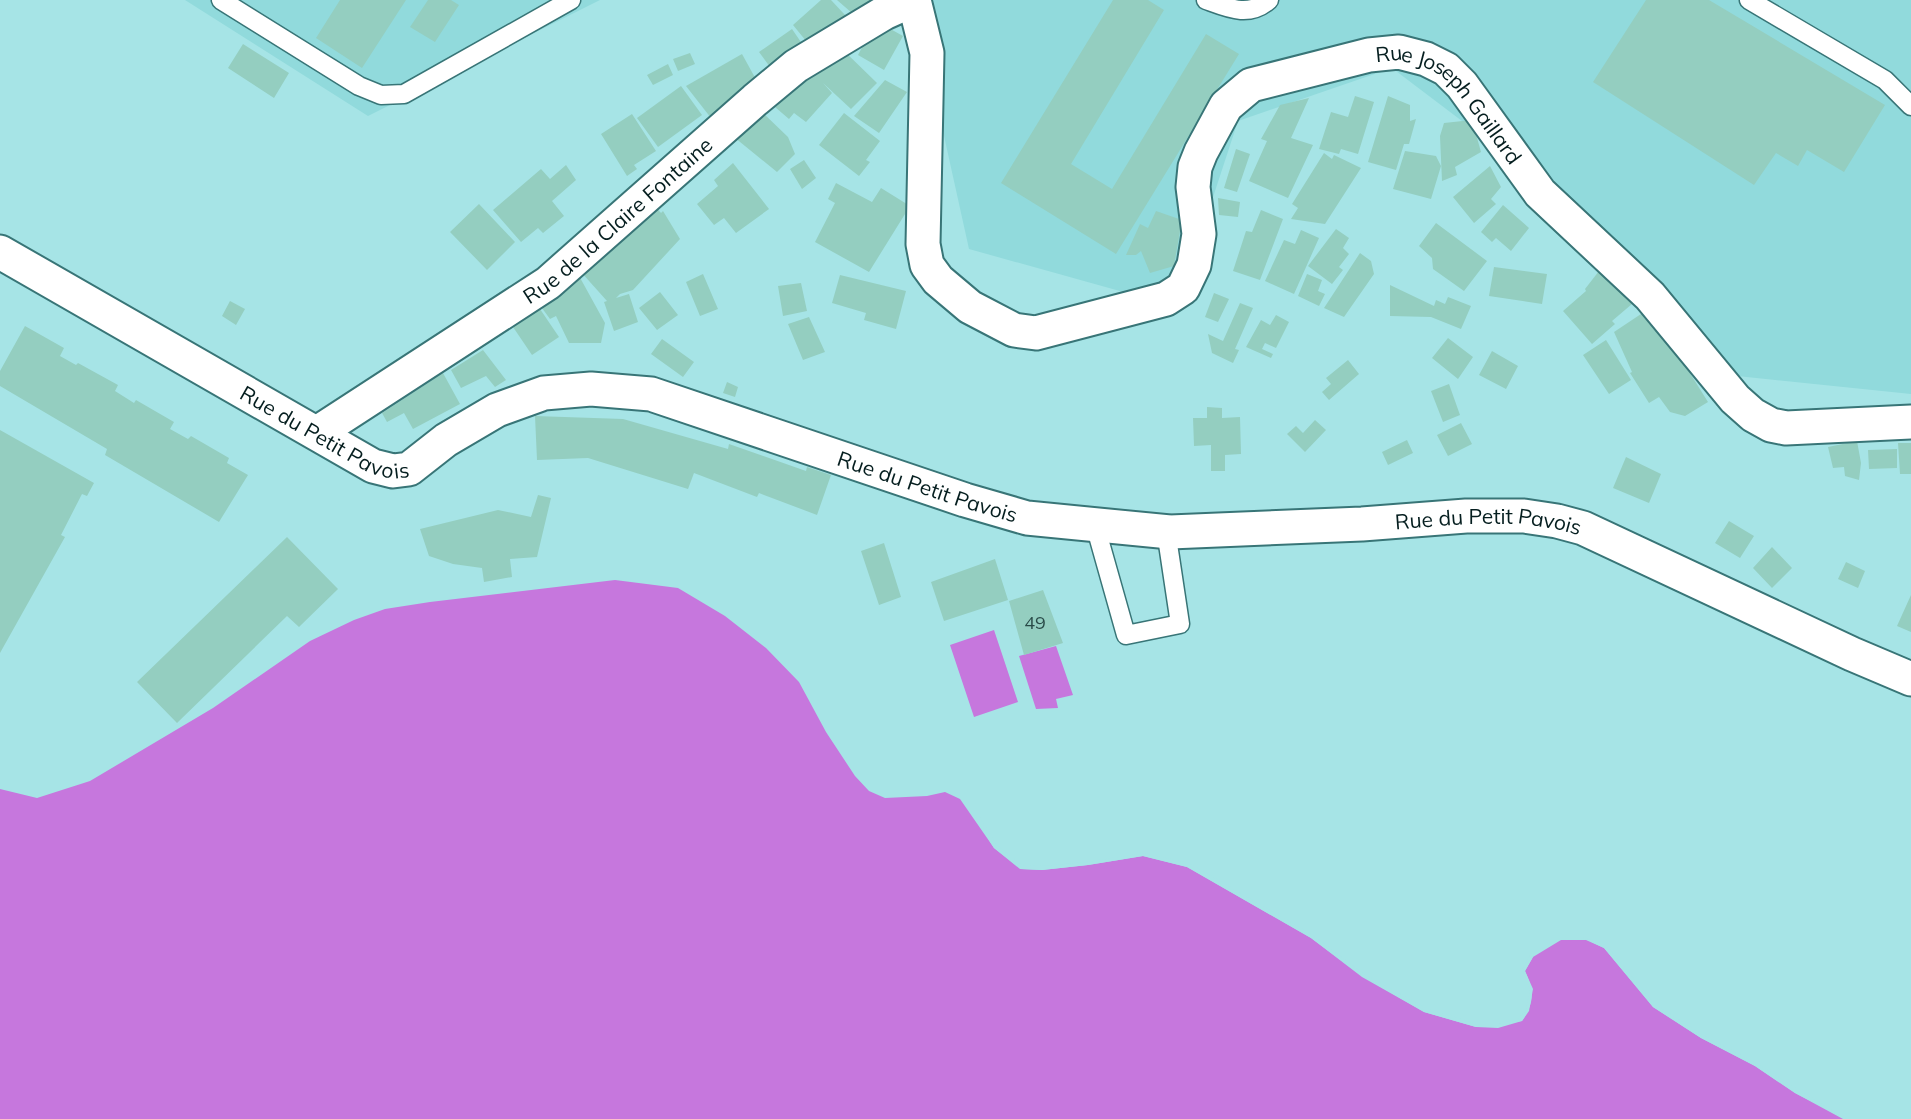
<svg xmlns="http://www.w3.org/2000/svg" width="1911" height="1119" viewBox="0 0 1911 1119" font-family="Mulish,sans-serif">
<style>
.built{fill:#91dadc}
.water{fill:#c677dd}
.pier{fill:#a6e4e6}
.building{fill:#94cec0}
.lines{fill:none;stroke-linecap:round;stroke-linejoin:round}
.service-casing{stroke:#387577;stroke-width:21}
.minor-casing{stroke:#387577;stroke-width:37}
.service{stroke:#fff;stroke-width:18}
.minor{stroke:#fff;stroke-width:33}
.labels{text-anchor:middle;dominant-baseline:central;stroke-width:5;stroke-linejoin:round;paint-order:stroke}
.number-label{font-size:18px;fill:#294a47}
.street-label{font-size:21px;fill:#051e1f;stroke:#e5fdfe}
</style>
<rect width="100%" height="100%" fill="#a6e4e6"/>
<path class="built" d="M185,0H600L368,116Z
M914,0H1911V394L1737,376L1528,171L1392,68L1238,121L1177,307L969,249Z"/>
<path class="water" d="M615,580L678,588L725,616L766,648L799,682L826,732L855,776L869,791L885,798L927,796L945,792L960,799L994,848L1020,869L1042,870L1088,865L1143,856L1187,867L1311,938L1362,977L1424,1012L1476,1027L1522,1021C1535,1002 1534,991 1525,971L1533,957L1561,940H1586L1604,948L1653,1007L1701,1038L1755,1066L1795,1093L1843,1119H0V789L37,798L90,781L213,708L310,641L354,620L385,609L430,602Z
M994,630L1018,702L974,717L950,645Z
M1056,646L1073,695L1056,699L1058,708L1036,709L1019,656Z"/>
<path class="pier" d="M979,816L997,845L1022,865L1042,866L1087,862L1143,853L1189,863L1313,935L1364,974L1426,1008L1477,1024H1497L1519,1018L1526,1010L1530,989L1522,970L1530,955L1533,957L1525,971L1533,989L1529,1011L1522,1021L1498,1028L1476,1027L1424,1012L1362,976L1311,938L1187,867L1143,856L1088,865L1042,870L1021,869L994,848L975,818Z
M1581,937L1606,945L1655,1004L1703,1035L1756,1063L1846,1119L1795,1093L1755,1066L1701,1038L1653,1007L1604,948Z"/>
<path class="building" d="M340,0H406L362,68L316,38Z
M428,0H451L459,5L435,42L410,27Z
M821,0H831L846,16L811,47L793,25Z
M837,0H880L860,20Z
M1113,0H1148L1164,10L1071,164L1112,189L1206,34L1239,54L1116,254L1001,183Z
M1646,0H1709L1885,105L1844,172L1807,150L1798,166L1776,153L1754,185L1593,82Z
M876,21L903,36L884,70L858,55Z
M792,29L805,48L770,67L759,52Z
M243,44L289,73L274,98L228,68Z
M839,46L877,83L851,109L823,83L832,93L806,122L794,113L789,119L775,107L813,73Z
M690,53L695,64L678,71L673,59Z
M742,54L758,83L711,118L686,86Z
M668,64L673,75L653,85L647,75Z
M885,80L907,92L879,133L854,116Z
M681,86L702,115L658,147L637,118Z
M1355,96L1374,102L1358,154L1341,149L1339,154L1319,149L1331,112L1348,117Z
M1388,96L1410,105V121L1416,119L1409,144H1404L1396,170L1368,162Z
M1309,98L1291,138L1313,145L1288,198L1249,181L1267,141L1261,139L1280,105Z
M759,109L788,137L795,154L777,172L729,133Z
M844,113L880,141L866,160L870,162L859,176L819,145Z
M632,114L656,151L634,165L637,169L627,176L601,134Z
M1472,120L1481,152L1455,167L1457,175L1442,181L1440,136L1444,123Z
M1236,149L1250,154L1237,192L1224,188Z
M1405,151L1436,156L1441,166L1431,199L1393,189Z
M1324,153L1332,159L1334,155L1361,168L1325,224L1291,219L1298,208L1292,204Z
M804,160L816,178L802,189L790,169Z
M733,163L769,209L736,233L724,218L714,225L697,204L718,186L714,180Z
M566,165L576,180L552,201L564,216L543,233L538,228L521,242L493,210L541,169L550,179Z
M1490,166L1501,187L1491,199L1496,204L1474,223L1453,197Z
M836,183L872,202L881,188L910,206L869,272L815,242L835,203L828,199Z
M1218,198L1240,202L1238,217L1219,215Z
M479,204L515,242L487,270L450,232Z
M654,205L661,213L663,211L680,239L633,290L620,294L616,298L629,294L638,322L614,331L604,302L607,301L581,272Z
M1503,205L1529,228L1511,251L1496,238L1492,242L1481,232Z
M1261,210L1283,219L1260,280L1233,271L1246,231L1252,232Z
M1156,211L1182,220L1174,266L1150,273L1141,251L1136,255H1126L1140,224L1148,228Z
M1436,223L1487,261L1464,291L1433,269L1432,258L1419,246Z
M1336,229L1349,238L1343,248L1349,254L1339,267L1343,270L1332,284L1308,266Z
M1301,230L1319,238L1294,294L1265,281L1284,240L1295,244Z
M1360,253L1371,261L1374,274L1344,317L1324,308Z
M1494,267L1547,274L1542,304L1489,296Z
M1599,271L1611,280L1632,304L1612,321L1615,324L1592,344L1563,311L1586,291L1585,289Z
M578,274L605,323L601,343H569L556,316L550,319L539,304Z
M703,274L718,309L700,316L686,282Z
M1307,274L1322,280L1318,291L1325,294L1319,306L1298,296Z
M840,275L906,291L896,329L864,320L866,313L832,303Z
M801,283L807,311L783,316L778,286Z
M1390,285L1434,306L1436,300L1445,304L1448,297L1471,306L1461,329L1431,317L1390,316Z
M660,292L678,315L657,330L639,308Z
M1214,293L1229,299L1218,322L1205,317Z
M230,301L245,309L236,325L222,316Z
M1240,303L1253,308L1235,349L1239,350L1233,363L1212,353L1208,334L1223,341Z
M540,309L559,337L532,355L513,327Z
M1644,312L1656,319L1708,402L1685,416L1670,412L1659,397L1649,403L1630,373L1632,372L1614,332Z
M1276,315L1289,322L1276,348L1265,343L1262,349L1273,354L1271,358L1246,347L1261,320L1270,325Z
M809,317L825,352L803,360L788,324Z
M25,326L64,348L60,356L76,365L78,363L118,385L115,391L134,403L136,400L174,422L170,429L188,439L191,436L229,458L227,463L248,475L219,522L105,455L107,449L0,386V371Z
M1448,338L1473,357L1458,379L1432,358Z
M662,339L694,362L683,377L651,354Z
M1606,340L1631,380L1609,394L1583,355Z
M483,350L506,380L495,387L486,376L461,388L451,370Z
M1492,351L1518,366L1506,389L1479,375Z
M1348,360L1359,374L1329,400L1322,392L1331,384L1326,378Z
M443,373L460,404L413,429L404,413L387,422L382,413Z
M727,382L738,387L735,397L723,393Z
M1449,384L1460,415L1443,422L1431,391Z
M1207,407L1222,408V418L1240,417L1241,454L1225,455V471H1211V445L1194,446L1193,418H1207Z
M535,416L623,419L728,449L729,444L806,471L807,467L831,475L817,515L759,493L757,497L694,473L688,489L588,458L537,460Z
M1315,420L1326,430L1305,452L1287,434L1296,426L1303,433Z
M1461,423L1472,444L1448,456L1437,435Z
M0,430L94,483L87,496L82,494L61,535L65,537L0,653Z
M1407,440L1413,453L1388,465L1382,452Z
M1857,441L1861,463L1859,480L1845,476L1844,467L1833,468L1828,447Z
M1898,443H1911V474H1900Z
M1897,449V468L1869,469L1868,450Z
M1626,457L1661,474L1649,503L1613,488Z
M538,495L551,498L537,557L510,559L512,577L484,582L482,568L453,564L429,556L420,529L498,510L531,517Z
M1729,521L1754,536L1740,558L1715,543Z
M287,537L338,589L299,627L287,616L177,723L137,682Z
M884,543L901,597L879,605L861,551Z
M1772,547L1792,568L1772,588L1753,568Z
M995,559L1008,600L944,621L931,582Z
M1846,562L1865,571L1858,588L1838,579Z
M1043,590L1063,643L1024,655L1009,601Z
M1911,595V632L1897,626Z"/>
<g class="lines">
<g class="service-casing">
<path id="service" d="M221,0L359,86L381,95L404,94L571,0
M1206,0C1228,8 1249,18 1269,0
M1749,0L1885,80L1911,106
M1095,525L1126,635L1180,624L1168,544L1170,532"/>
</g>
<g class="minor-casing">
<g id="minor">
<path id="s1" d="M914,0L927,53L923,244L927,265L938,280L970,307L1014,330L1036,333L1166,299L1183,288L1194,265L1199,234L1193,187L1195,167L1201,152L1226,106L1251,85L1369,55L1399,52L1426,59L1446,69L1462,85L1540,193L1650,296L1735,399L1753,415L1771,425L1786,428L1911,422"/>
<path id="s2" d="M0,252L373,466L393,471L409,469L446,440L497,410L544,393L591,389L651,394L965,500L1027,518L1170,532L1362,524L1466,516H1524L1557,521L1583,528L1852,654L1911,679"/>
<path id="s3" d="M317,433L548,283L755,100L796,66L884,13L913,0"/>
</g>
</g>
<use href="#service" class="service"/>
<use href="#minor" class="minor"/>
</g>
<g class="labels">
<g class="number-label">
<text x="1035" y="622">49</text>
</g>
<g class="street-label">
<text stroke="none"><textPath href="#s1" startOffset="1003">Rue Joseph Gaillard</textPath></text>
<text stroke="none"><textPath href="#s3" startOffset="369">Rue de la Claire Fontaine</textPath></text>
<text stroke="none"><textPath href="#s2" startOffset="373">Rue du Petit Pavois</textPath></text>
<text stroke="none"><textPath href="#s2" startOffset="1022">Rue du Petit Pavois</textPath></text>
<text stroke="none"><textPath href="#s2" startOffset="1589">Rue du Petit Pavois</textPath></text>
</g>
</g>
</svg>
